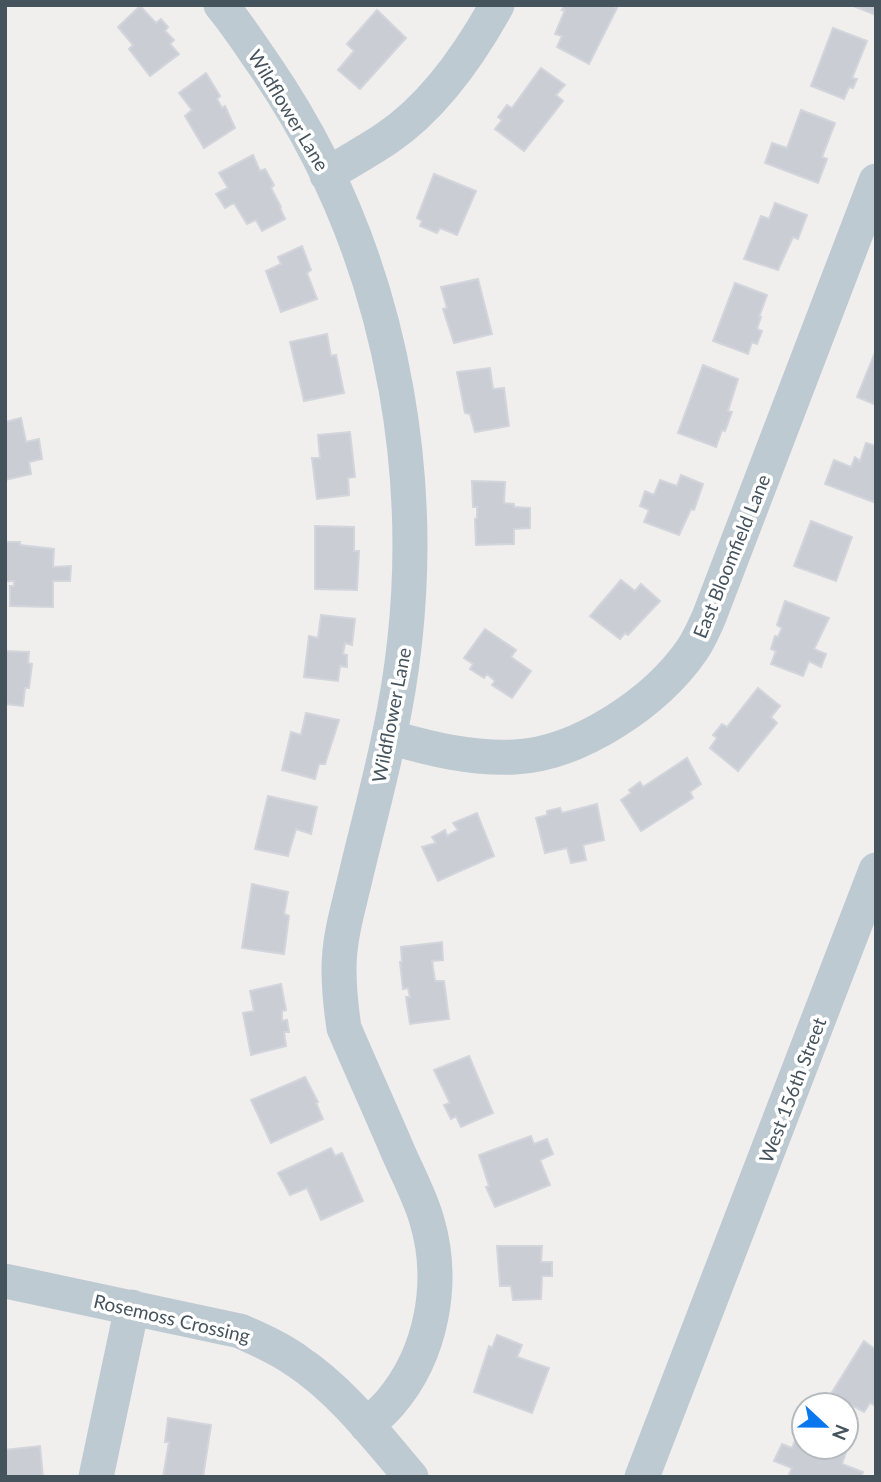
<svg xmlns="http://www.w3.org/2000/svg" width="881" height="1482" viewBox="0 0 881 1482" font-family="Lato,sans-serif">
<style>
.building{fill:#caced4;stroke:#d2d5db;stroke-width:2}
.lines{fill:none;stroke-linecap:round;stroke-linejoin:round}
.minor{stroke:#becad2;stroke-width:35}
.labels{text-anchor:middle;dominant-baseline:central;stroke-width:7;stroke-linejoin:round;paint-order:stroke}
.street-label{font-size:19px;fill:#45535d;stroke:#fff}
</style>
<rect width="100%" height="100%" fill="#f1eeee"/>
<path class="building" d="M565,5H611L617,8L589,64L557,47L562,36L555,34L565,10H562Z
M851,5H876V15Z
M140,6L156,23L161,19L168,27L165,31L174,40L170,44L179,54L150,76L129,49L133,45L118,27Z
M377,10L406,38L360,89L338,70L354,51L347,44Z
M833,28L867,41L852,78L857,79L853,88L849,87L844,99L811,86Z
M541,68L565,85L556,95L563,101L524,151L495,129L502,120L498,117L507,105L512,108Z
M206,73L220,96L217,99L222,108L225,106L235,128L204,148L185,116L192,110L179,93Z
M801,110L835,123L822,157L827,159L818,183L765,163L772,143L787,148Z
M253,155L260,171L265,169L274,185L271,188L281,207L280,208L285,219L262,231L256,220L247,224L234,203L225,208L216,194L228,188L219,173Z
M434,174L476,191L457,235L440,228L437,233L420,226L422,221L417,218Z
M775,203L807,215L798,239L793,237L778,270L744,259L761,216L769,219Z
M302,246L311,270L307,273L317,299L281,312L266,271L281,264L278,257Z
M478,279L492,334L454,343L443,309L447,308L441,287Z
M735,283L767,295L759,317H761L757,329L762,331L757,344L752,342L748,354L713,341Z
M327,334L331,356L336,355L344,393L304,401L290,342Z
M876,350V405L857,397Z
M703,365L738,379L728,411L732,412L725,431L722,430L716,447L678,433Z
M490,368L493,389L504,388L509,426L475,432L470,414L465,413L457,372Z
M21,418L26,442L39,439L42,459L29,462L31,474L5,480V422Z
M350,432L355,477L348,478L349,495L317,499L312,458H320L318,435Z
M866,443L876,446V503L825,484L834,460L851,467L855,457L860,461Z
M681,475L703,484L694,510L691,509L679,535L644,522L649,510L640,506L645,491L654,495L660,480L677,486Z
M472,481L505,482L504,503L514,504V507L530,508V528L514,529V544L476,545L475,519L477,518V507H473Z
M811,521L852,537L836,581L794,566Z
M315,526L354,527V551H359L357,590L315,589Z
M5,542H20V545L54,549L53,567L71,566L70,581H53V607L10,606V586H14V581H5Z
M621,580L635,591L641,584L660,601L628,635L625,633L620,639L590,616Z
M785,601L829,618L814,649L826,654L821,667L809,661L803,676L771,664L776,651L771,649L775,636L778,637L782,628L777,625Z
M321,615L355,619L352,645L345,643L343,654L347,655V667L340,666L338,681L304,677L309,636L318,638Z
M485,629L516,650L511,657L531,671L512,698L492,685L495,681L487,674L484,678L470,669L473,664L464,658Z
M5,651L29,652L28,663L32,664L29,688H25L23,706L5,704Z
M758,688L780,706L771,717L777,723L738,771L710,748L717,738L713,735L722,724L727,727Z
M306,713L339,720L325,764H319L315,779L282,770L291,732L301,735Z
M687,758L701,784L690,792L693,798L641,831L621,800L631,793L629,790L640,782L643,787Z
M268,796L317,807L311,834L296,829L288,856L255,849Z
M597,804L604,840L583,845L586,860L571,863L567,848L545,853L536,818L547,815V811L560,808L562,813Z
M477,813L494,856L438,881L422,847L436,843L432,837L445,830L447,836L458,830L453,823Z
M252,884L288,892L284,914L289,916L284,954L242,948Z
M442,942L443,960L432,961L435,981H444L449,1019L410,1024L406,997H410L408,988L403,989L400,962H402L401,947Z
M281,984L286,1010L282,1011V1021L287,1020L289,1032H284L286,1046L251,1055L243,1013L254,1011L250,991Z
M469,1056L493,1113L461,1127L456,1116L451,1119L444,1105L450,1103L434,1070Z
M305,1077L318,1102L316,1103L323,1119L271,1143L251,1100Z
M531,1136L534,1144L547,1139L553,1154L540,1160L550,1185L495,1207L486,1187L489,1186L479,1155Z
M331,1148L335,1156L342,1153L363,1201L321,1220L307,1188L290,1195L278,1173Z
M497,1246H542L541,1262H552V1276H542L541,1299L513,1300L511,1286H500Z
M497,1335L522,1345L517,1357L549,1368L532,1413L474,1392L489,1346L492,1348Z
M864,1341L876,1350V1406L870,1403L864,1412L831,1394Z
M168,1418L211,1425L203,1477H163L169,1442H165Z
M801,1425L804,1426V1447H846V1429L853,1432L842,1464L863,1472L861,1477H788L792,1468L774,1461L782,1444L792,1448Z
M40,1446L43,1477H5V1450Z"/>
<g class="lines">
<path class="minor" d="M221,5C237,24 251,46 265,66C399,261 439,508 389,737C379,785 366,832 355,879C348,909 339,938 339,969C339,989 341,1008 344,1028C361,1068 379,1107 396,1147C406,1171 420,1196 427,1221C445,1282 432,1354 390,1403C383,1411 375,1418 367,1426
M327,175C347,162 368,151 387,138C434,106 470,54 497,5
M389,737C431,749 471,759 515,757C579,754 656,702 692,650C699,640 704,628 709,617L876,181
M5,1281L240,1331C260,1340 279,1348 297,1361C342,1391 376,1436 411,1477
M96,1477L132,1307
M642,1477L876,870"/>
</g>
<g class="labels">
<g class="street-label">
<text transform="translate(289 110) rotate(59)">Wildflower Lane</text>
<text transform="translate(731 556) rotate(-68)">East Bloomfield Lane</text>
<text transform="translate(391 715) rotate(-79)">Wildflower Lane</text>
<text transform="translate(792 1090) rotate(-69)">West 156th Street</text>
<text transform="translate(172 1318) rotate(13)">Rosemoss Crossing</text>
</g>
</g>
<rect width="881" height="1482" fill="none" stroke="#45535d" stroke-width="14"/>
<g transform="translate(825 1426) rotate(112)"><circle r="33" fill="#ffffff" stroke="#b5babe" stroke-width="2"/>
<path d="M0-5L12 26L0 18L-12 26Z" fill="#0a77ef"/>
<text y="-10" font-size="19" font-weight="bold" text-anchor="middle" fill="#45535d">N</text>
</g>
</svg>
